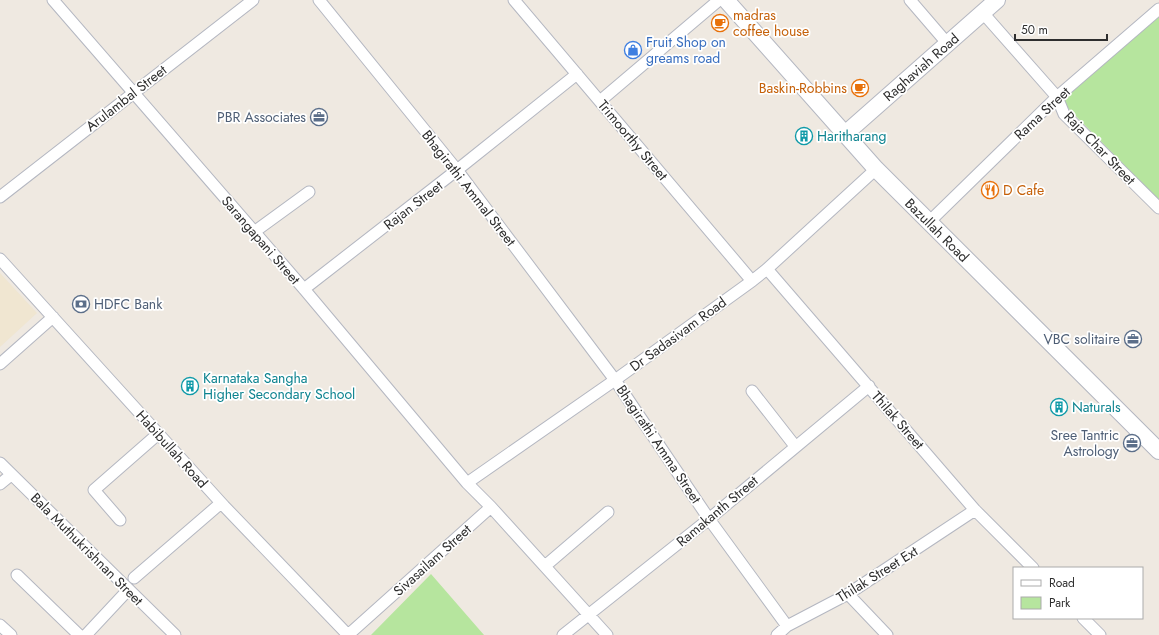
<svg xmlns="http://www.w3.org/2000/svg" width="1159" height="635" viewBox="0 0 1159 635" font-family="Jost,sans-serif">
<style>
.education{fill:#f0e6d1}
.green{fill:#b6e59e}
.lines{fill:none;stroke-linecap:round;stroke-linejoin:round}
.street-casing{stroke:#b4b7c1;stroke-width:13}
.secondary-casing{stroke:#b4b7c1;stroke-width:18}
.street{stroke:#fff;stroke-width:11}
.secondary{stroke:#fff;stroke-width:16}
.labels{text-anchor:middle;dominant-baseline:central;stroke-width:3.5;stroke-linejoin:round;paint-order:stroke}
.food-label{font-size:14px;fill:#c56008;stroke:#fff;text-anchor:start}
.shop-label{font-size:14px;fill:#366cbe;stroke:#fff;text-anchor:start}
.street-label{font-size:14px;fill:#2e2e2e;stroke:#fff}
.service-label{font-size:14px;fill:#4e5e75;stroke:#fff;text-anchor:end}
.culture-label{font-size:14px;fill:#0d838f;stroke:#fff;text-anchor:start}
</style>
<rect width="100%" height="100%" fill="#efe9e1"/>
<path class="education" d="M0,273L37,313L0,347Z"/>
<path class="green" d="M1159,7V200L1059,99Z
M431,574L484,635H371Z"/>
<g class="lines">
<g class="street-casing">
<path id="street" d="M53,0L304,289L467,483L491,507L348,635
M319,0L457,170L615,380L709,519L787,626
M514,0L752,281
M910,0L947,43
M983,13L1057,97L1064,114L1159,208
M600,101L719,0
M0,197L253,0
M929,222L1057,97L1159,9
M254,232L309,192
M0,259L224,506L348,635
M767,269L975,510L1033,568
M304,289L457,170L577,74
M0,364L53,317
M752,391L795,446
M0,463L175,635
M467,483L615,380L752,281L767,269L876,169
M0,484L11,475
M491,507L607,635
M120,520L94,490L158,434
M545,566L608,512
M17,575L79,635
M134,578L221,503
M848,594L887,635
M1083,618L1100,635
M0,625L11,635
M86,635L128,590
M563,635L709,519L869,386
M777,635L787,626L848,594L975,510"/>
</g>
<g class="secondary-casing">
<path id="secondary" d="M726,0L876,169L1159,451
M845,134L997,0"/>
</g>
<use href="#street" class="street"/>
<use href="#secondary" class="secondary"/>
</g>
<defs>
<g id="cafe-ring" transform="scale(0.9)"><circle r="9.5" fill="#fff" stroke="#e8710a" stroke-width="1.5"/><path d="M-5.5-4.5H6V0H3Q3 3.5 0 3.5H-2.5Q-5.5 3.5-5.5 0ZM3-3.2v2h1.7v-2ZM-6 4.5H4V6H-6Z" fill="#e8710a"/></g>
<g id="shop-ring" transform="scale(0.9)"><circle r="9.5" fill="#fff" stroke="#3f7fe0" stroke-width="1.5"/><path d="M-5-2.5h2.3a2.7 3.5 0 0 1 5.4 0H5L5.5 6h-11ZM-1.5-2.5h3a1.5 2.3 0 0 0-3 0Z" fill="#3f7fe0"/></g>
<g id="office-ring" transform="scale(0.9)"><circle r="9.5" fill="#fff" stroke="#5c6f8a" stroke-width="1.5"/><path d="M-6-3h4V-5.5h4V-3h4V5H-6ZM-1-4.5V-3h2v-1.5ZM-6 0V1H6V0Z" fill="#5c6f8a"/></g>
<g id="building-ring" transform="scale(0.9)"><circle r="9.5" fill="#fff" stroke="#0f9aa8" stroke-width="1.5"/><path d="M-4-6H4V6H1V3H-1V6H-4ZM-2.5-4.3h1.7v1.8h-1.7ZM.8-4.3h1.7v1.8H.8ZM-2.5-1h1.7V.8h-1.7ZM.8-1h1.7V.8H.8Z" fill="#0f9aa8"/></g>
<g id="restaurant-ring" transform="scale(0.9)"><circle r="9.5" fill="#fff" stroke="#e8710a" stroke-width="1.5"/><path d="M-5-6h1v4h1v-4h1v4h1v-4h1v5L-1.5 .5V6h-2V.5L-5-1ZM5-6V6H3V1.5H1.5Q1.5-4 5-6Z" fill="#e8710a"/></g>
<g id="bank-ring" transform="scale(0.9)"><circle r="9.5" fill="#fff" stroke="#5c6f8a" stroke-width="1.5"/><path d="M-6-4H6V4H-6ZM0-2.3a2.3 2.3 0 1 0 0 4.6a2.3 2.3 0 1 0 0-4.6Z" fill="#5c6f8a"/></g>
</defs>
<g fill-rule="evenodd">
<use href="#cafe-ring" x="720" y="23"/>
<use href="#shop-ring" x="633" y="50"/>
<use href="#cafe-ring" x="860" y="88"/>
<use href="#office-ring" x="319" y="117"/>
<use href="#building-ring" x="804" y="136"/>
<use href="#restaurant-ring" x="990" y="190"/>
<use href="#bank-ring" x="81" y="304"/>
<use href="#office-ring" x="1133" y="339"/>
<use href="#building-ring" x="190" y="386"/>
<use href="#building-ring" x="1059" y="407"/>
<use href="#office-ring" x="1132" y="443"/>
</g>
<g class="labels">
<g class="food-label">
<text x="733" y="15">madras<tspan x="733" dy="16">coffee house</tspan></text>
<text x="847" y="88" text-anchor="end">Baskin-Robbins</text>
<text x="1003" y="190">D Cafe</text>
</g>
<g class="shop-label">
<text x="646" y="42">Fruit Shop on<tspan x="646" dy="16">greams road</tspan></text>
</g>
<g class="street-label">
<text transform="translate(921 67) rotate(-41)">Raghaviah Road</text>
<text transform="translate(126 98) rotate(-38)">Arulambal Street</text>
<text transform="translate(1042 113) rotate(-43)">Rama Street</text>
<text transform="translate(633 140) rotate(50)">Trimoorthy Street</text>
<text transform="translate(1100 148) rotate(46)">Raja Char Street</text>
<text transform="translate(469 188) rotate(52)">Bhagirathi Ammal Street</text>
<text transform="translate(413 205) rotate(-38)">Rajan Street</text>
<text transform="translate(937 230) rotate(45)">Bazullah Road</text>
<text transform="translate(261 240) rotate(49)">Sarangapani Street</text>
<text transform="translate(678 334) rotate(-36)">Dr Sadasivam Road</text>
<text transform="translate(898 420) rotate(49)">Thilak Street</text>
<text transform="translate(659 444) rotate(56)">Bhagirathi Amma Street</text>
<text transform="translate(172 449) rotate(48)">Habibullah Road</text>
<text transform="translate(717 511) rotate(-40)">Ramakanth Street</text>
<text transform="translate(87 549) rotate(45)">Bala Muthukrishnan Street</text>
<text transform="translate(432 560) rotate(-42)">Sivasailam Street</text>
<text transform="translate(877 574) rotate(-32)">Thilak Street Ext</text>
</g>
<g class="service-label">
<text x="306" y="117">PBR Associates</text>
<text x="94" y="304" text-anchor="start">HDFC Bank</text>
<text x="1120" y="339">VBC solitaire</text>
<text x="1119" y="435">Sree Tantric<tspan x="1119" dy="16">Astrology</tspan></text>
</g>
<g class="culture-label">
<text x="817" y="136">Haritharang</text>
<text x="203" y="378">Karnataka Sangha<tspan x="203" dy="16">Higher Secondary School</tspan></text>
<text x="1072" y="407">Naturals</text>
</g>
</g>
<rect x="1013" y="567" width="130" height="52" fill="#ffffff" stroke="#ababab"/>
<rect x="1021" y="580" width="20" height="6" fill="#ffffff" stroke="#ababab"/>
<text x="1049" y="587" font-size="12" fill="#2e2e2e">Road</text>
<rect x="1021" y="597" width="20" height="12" fill="#b6e59e" stroke="#ababab"/>
<text x="1049" y="607" font-size="12" fill="#2e2e2e">Park</text>
<path d="M1015 34v6h92v-6" fill="none" stroke="#2e2e2e" stroke-width="2"/>
<text x="1021" y="34" font-size="12" fill="#2e2e2e" stroke="#ffffff" stroke-width="3" paint-order="stroke">50 m</text>
</svg>
